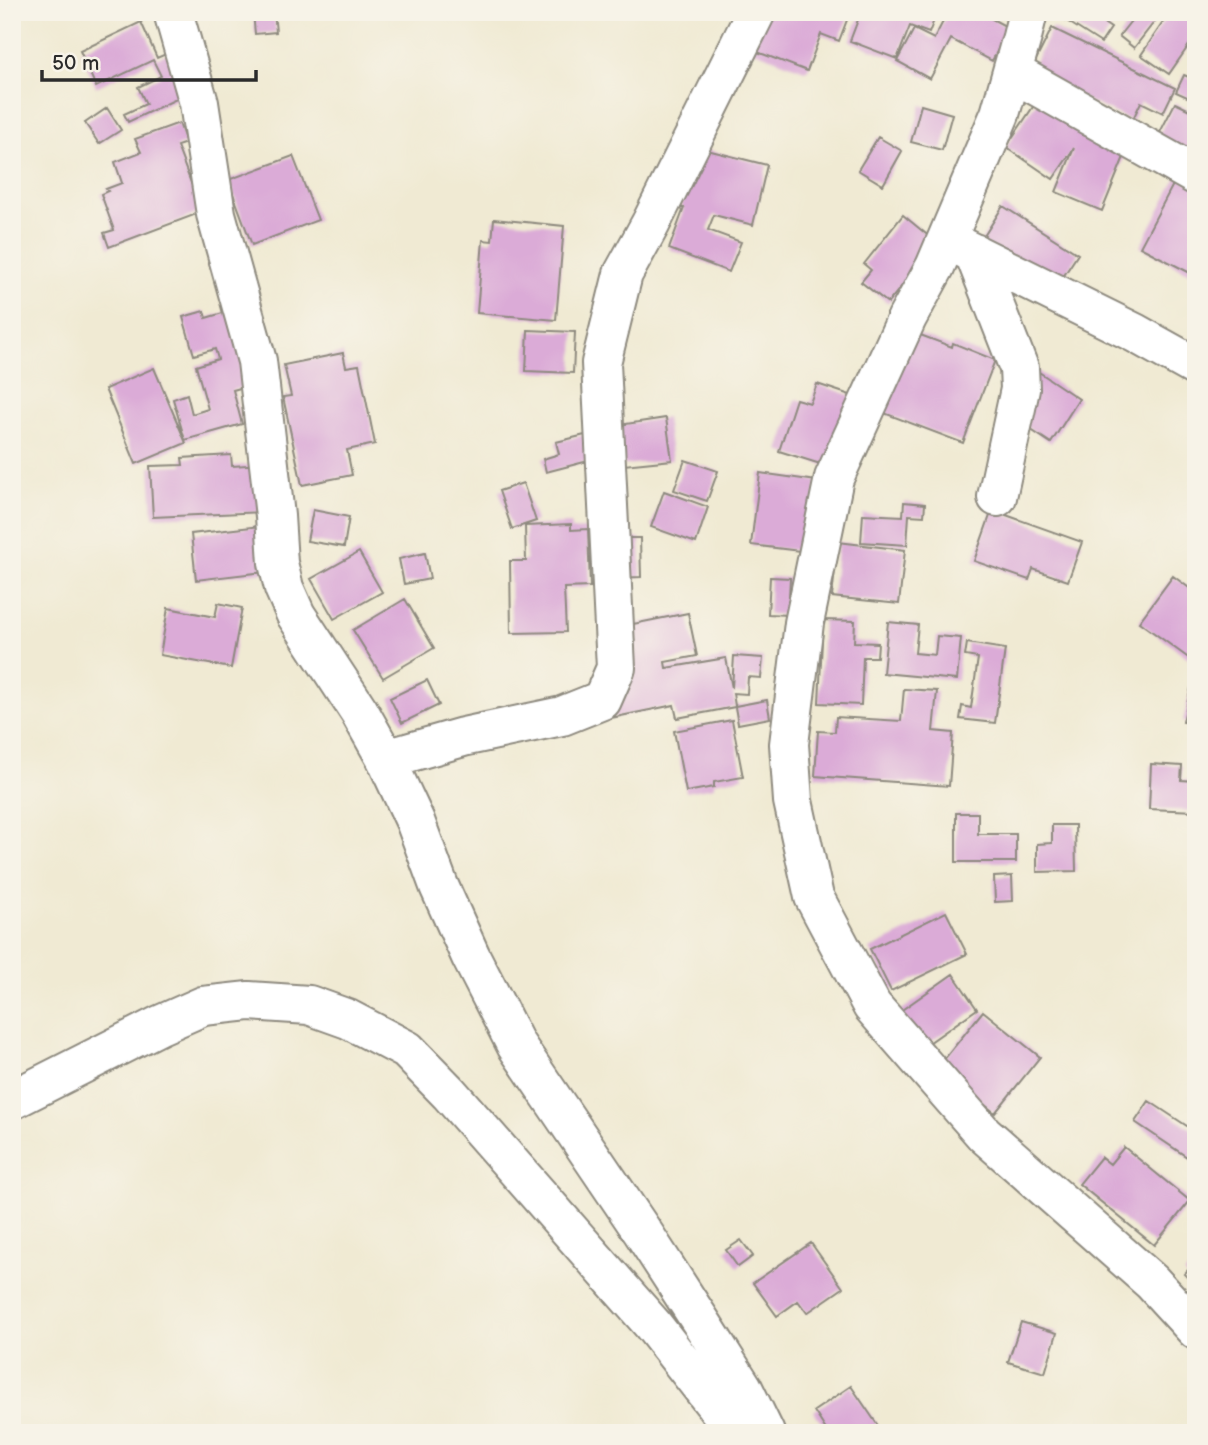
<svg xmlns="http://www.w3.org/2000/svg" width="1208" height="1445" viewBox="0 0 1208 1445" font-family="'Balsamiq Sans',sans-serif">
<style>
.building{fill:#dbabd7}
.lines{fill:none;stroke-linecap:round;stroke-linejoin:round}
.minor-casing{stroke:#8e8a7f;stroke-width:42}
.minor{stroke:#fff;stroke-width:38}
</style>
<rect width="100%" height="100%" fill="#f7f3e8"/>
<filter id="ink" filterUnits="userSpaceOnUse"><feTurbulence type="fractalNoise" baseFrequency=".0143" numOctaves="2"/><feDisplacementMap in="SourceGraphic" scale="14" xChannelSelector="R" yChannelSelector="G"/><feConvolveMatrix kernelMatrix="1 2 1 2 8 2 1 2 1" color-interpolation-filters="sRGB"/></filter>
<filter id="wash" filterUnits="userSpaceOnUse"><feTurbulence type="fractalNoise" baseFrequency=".00686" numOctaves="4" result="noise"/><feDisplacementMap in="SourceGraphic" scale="28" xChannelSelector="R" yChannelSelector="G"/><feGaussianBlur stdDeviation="1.57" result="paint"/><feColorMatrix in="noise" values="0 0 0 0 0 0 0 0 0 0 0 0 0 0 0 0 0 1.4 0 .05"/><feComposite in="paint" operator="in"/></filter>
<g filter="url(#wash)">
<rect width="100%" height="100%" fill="#f0ead3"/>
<g id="blocks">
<path class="building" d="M253,12H274L276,32L255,34Z
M761,12H850L839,41L821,34L807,71L747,48Z
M861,12H937L929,33L910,26L897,59L850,41Z
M948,12H979L1009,28L992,61L951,39L930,79L897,61L914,29L934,39Z
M1061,12H1087L1111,28L1101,43L1059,16Z
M1138,12H1162L1134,48L1119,36Z
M1170,12H1196V35L1169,74L1141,55Z
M141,22L157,58L168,53L187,94L128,122L124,114L146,104L138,87L161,76L153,60L96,87L80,51Z
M1052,28L1175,88L1163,113L1141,102L1132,121L1029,74Z
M1184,75L1196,80V101L1176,92Z
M1037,101L1085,133L1083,135L1126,152L1102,211L1056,192L1074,148L1053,179L1006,147Z
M1175,103L1196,113V146L1187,163L1153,146Z
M921,105L952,114L942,150L911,142Z
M107,108L121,130L99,144L85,123Z
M179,123L186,143L177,146L202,212L109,247L104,233L114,230L101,194L108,191L106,189L122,183L115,162L141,152L135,139Z
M878,137L902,151L883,185L858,170Z
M695,147L767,165L753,225L714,215L708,230L741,242L729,272L669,249L684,208H681Z
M293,156L318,220L252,245L228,180Z
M1177,177L1196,187V276L1140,247Z
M1003,206L1078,254L1055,289L981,241Z
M903,215L937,243L888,303L861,282L871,270L864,264Z
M494,219L564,226L556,320L477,313L483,240L492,241Z
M236,309L258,383L233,390L242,424L185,440L173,399L187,394L192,414L208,409L196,366L218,359L215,349L194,355L183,317L204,311L206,318Z
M528,330L575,332L573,373L526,371Z
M915,333L952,347L953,343L995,360L963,443L884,413Z
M343,353L346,367L359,365L375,444L347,450L352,475L302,485L283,397L291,396L284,365Z
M154,368L186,443L136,464L105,389Z
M1036,370L1079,399L1051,443L1007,414Z
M817,384L853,396L830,467L779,451L796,399L810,403Z
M666,418L672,460L624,465L619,425Z
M585,435L592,460L546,472L543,459L559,454L556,442Z
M231,455L232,466L263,464L265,512L153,517L150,466L183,465L182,458Z
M685,460L718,471L707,501L674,490Z
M760,473L817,481L808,552L751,545Z
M523,483L536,521L512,529L499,491Z
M664,491L708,507L696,543L651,527Z
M904,502L925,504L924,516L909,515L907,545L861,542L863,514L903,516Z
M313,510L349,517L344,547L307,541Z
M992,510L1082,542L1068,581L1033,569L1029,580L974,561Z
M571,524V530L588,529L590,587L564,588L566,632L511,633L510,561H526L525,526Z
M260,526L265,572L196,580L191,534Z
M629,538H640L641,577L614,578Z
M838,542L905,550L899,604L832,597Z
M359,552L382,592L334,619L311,579Z
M425,553L430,579L404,584L399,559Z
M1173,576L1196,593V660L1194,662L1139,622Z
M770,577L790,578L788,615L768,614Z
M405,599L434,648L383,678L353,630Z
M218,603L242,608L231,668L160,655L168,608L215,617Z
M688,613L697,656L665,662L666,668L726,658L732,688L734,656L763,658L761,678L748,677L747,694L733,693L735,706L767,700L770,718L738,724L735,707L677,718L674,705L611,718L602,672L608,629Z
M823,620L855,621L854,642L878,643L877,657H863L861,705L819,703Z
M888,622L918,625L915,653L935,655L937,636L961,638L957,680L883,673Z
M967,643L1005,649L995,723L960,719L962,706L971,708L978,658L965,656Z
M1195,670H1196V724L1183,722Z
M427,680L439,705L402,723L390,698Z
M904,689L937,691L933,731L953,733L949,786L815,776L818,731L835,732L836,717L901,721Z
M732,720L743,777L714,782V787L686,792L674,731Z
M1151,764L1182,766L1181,780L1196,781V811L1149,809Z
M956,813H978V834H1016V862H956Z
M1052,825H1075L1076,871L1037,872V844L1052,843Z
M1012,876L1013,901L995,902L994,877Z
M946,912L967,954L891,991L870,949Z
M953,974L977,1009L923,1047L899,1012Z
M983,1011L1040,1057L995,1113L938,1067Z
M1149,1101L1196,1132V1163L1135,1122Z
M1124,1147L1190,1201L1154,1245L1079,1184L1101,1157L1110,1164Z
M741,1240L753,1256L738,1267L726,1250Z
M811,1243L843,1288L807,1313L798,1301L777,1316L753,1283Z
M1196,1262V1286L1184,1274Z
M1021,1322L1057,1333L1045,1373L1008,1362Z
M851,1386L883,1433H828L814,1411Z"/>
</g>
</g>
<g filter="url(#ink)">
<use href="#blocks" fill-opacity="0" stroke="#8e8a7f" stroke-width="2"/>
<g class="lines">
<g class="minor-casing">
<path id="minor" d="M173,12L199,103L216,214L257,361L275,516L278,563L284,588L296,615L359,711L386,759L415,821L439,886L471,957L516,1045L642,1231L703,1325L743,1388L765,1433
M1028,12L1022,37L1000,114L935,267L907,318L834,478L804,623L789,744L793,801L814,897L872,1006L984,1134L1152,1282L1196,1330
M1012,72L1195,175
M947,240L1135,333L1196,367
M974,253L1019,368L1020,389L997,497
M386,759L463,737L562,716L602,700L616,668L601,363L623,274L651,223L756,12
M12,1100L160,1025L203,1006L249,1001L309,1005L348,1019L407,1050L449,1093L652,1324L731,1425L752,1433"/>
</g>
<use href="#minor" class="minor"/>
</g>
</g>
<rect width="1208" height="1445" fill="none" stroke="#f7f3e8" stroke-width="42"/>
<path d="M42 70v10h214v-10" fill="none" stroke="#2b2b2b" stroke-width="3.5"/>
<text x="52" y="70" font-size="21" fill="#2b2b2b" stroke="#f7f3e8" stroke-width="5" paint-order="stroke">50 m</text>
</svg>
